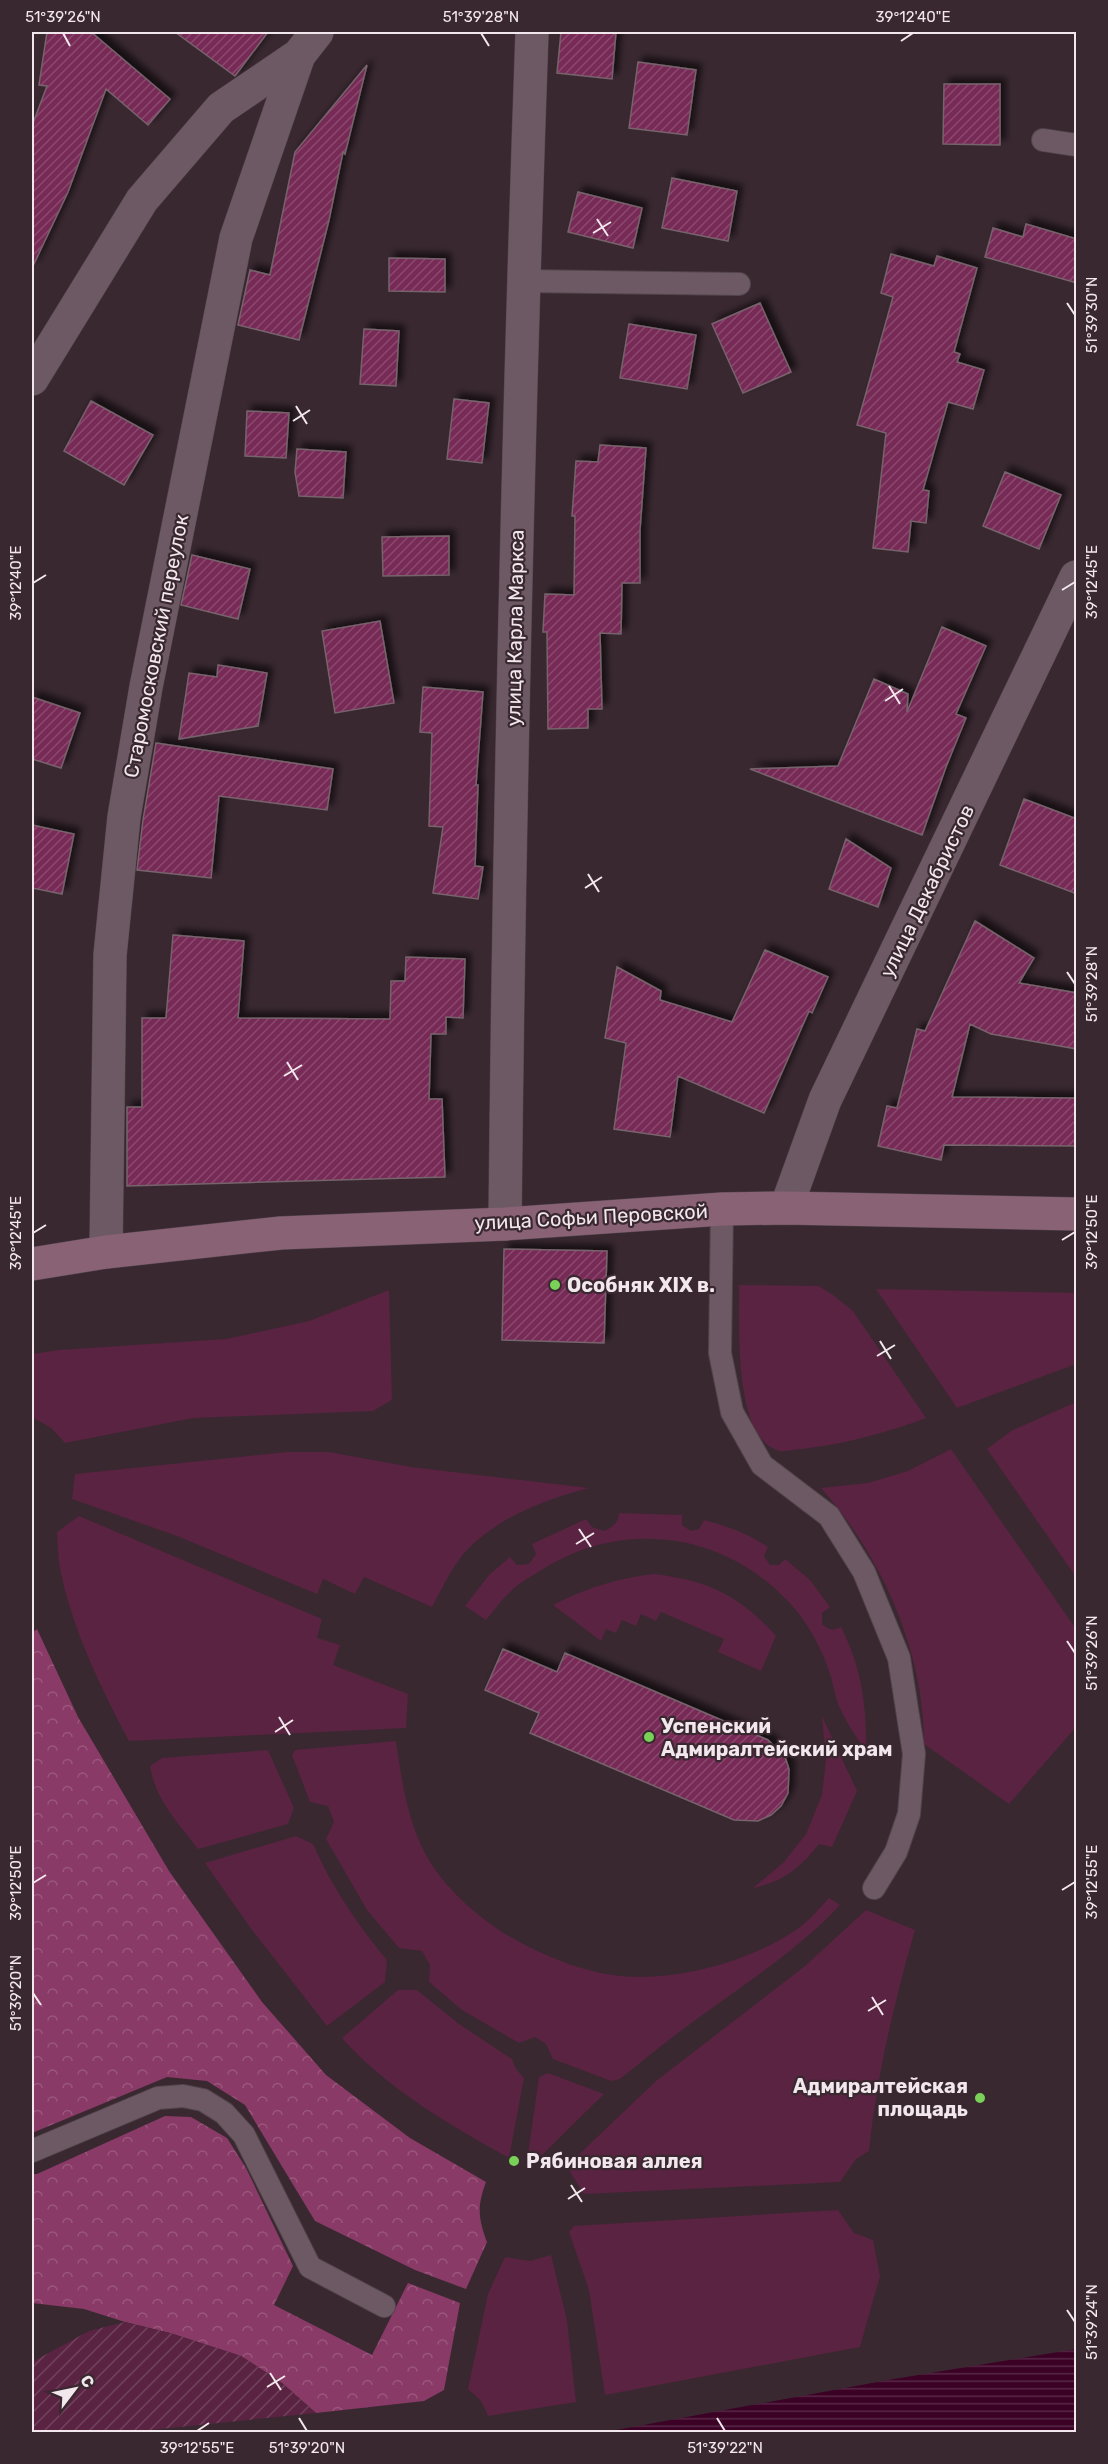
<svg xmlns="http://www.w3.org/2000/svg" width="1108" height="2464" viewBox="0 0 1108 2464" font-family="Rubik,sans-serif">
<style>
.grass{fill:#592341}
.forest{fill:url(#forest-crowns)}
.garden{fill:url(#garden-furrows)}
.water{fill:url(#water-rules)}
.building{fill:url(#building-hatch);stroke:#77636c;stroke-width:1.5;filter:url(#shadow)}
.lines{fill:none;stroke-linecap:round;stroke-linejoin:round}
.service-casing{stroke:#52444b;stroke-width:24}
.minor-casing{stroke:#52444b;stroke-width:34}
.secondary-casing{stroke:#52444b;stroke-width:34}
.service{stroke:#6d5963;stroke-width:22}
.minor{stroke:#6d5963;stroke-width:33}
.secondary{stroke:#896276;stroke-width:33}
.ticks{fill:none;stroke:#f2e7ec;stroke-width:2}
.poi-dot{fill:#79d157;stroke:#392830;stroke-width:2}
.labels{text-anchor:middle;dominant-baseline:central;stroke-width:4.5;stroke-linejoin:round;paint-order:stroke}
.street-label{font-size:20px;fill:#f2e7ec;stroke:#392830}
.poi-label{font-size:20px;font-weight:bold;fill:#f2e7ec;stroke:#392830;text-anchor:start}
.neatline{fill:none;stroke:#f2e7ec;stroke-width:2}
.ticks-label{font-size:15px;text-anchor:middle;fill:#f2e7ec}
</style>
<defs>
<pattern id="forest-crowns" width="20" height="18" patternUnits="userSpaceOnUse" patternTransform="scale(1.5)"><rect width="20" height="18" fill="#893a66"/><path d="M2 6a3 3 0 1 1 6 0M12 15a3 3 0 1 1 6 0" fill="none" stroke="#9a567c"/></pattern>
<pattern id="garden-furrows" width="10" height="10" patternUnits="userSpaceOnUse" patternTransform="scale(1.5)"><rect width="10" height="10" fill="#592341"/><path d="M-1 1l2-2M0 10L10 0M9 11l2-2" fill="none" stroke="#71435d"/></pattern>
<pattern id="water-rules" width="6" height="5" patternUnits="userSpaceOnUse" patternTransform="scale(1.5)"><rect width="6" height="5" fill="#3b0226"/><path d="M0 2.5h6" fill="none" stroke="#582746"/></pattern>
<pattern id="building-hatch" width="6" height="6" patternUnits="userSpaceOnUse" patternTransform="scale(1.5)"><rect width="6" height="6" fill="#762955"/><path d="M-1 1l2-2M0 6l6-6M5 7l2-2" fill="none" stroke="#8a486e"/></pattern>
<filter id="shadow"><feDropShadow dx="5.5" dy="-5.5" stdDeviation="3" flood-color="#0009"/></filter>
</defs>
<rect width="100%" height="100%" fill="#392830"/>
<path class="grass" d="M739,1285L819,1286L833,1295L853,1311L926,1418C886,1433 845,1444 802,1449C796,1449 785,1452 779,1451C732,1437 740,1323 739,1285Z
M876,1289L1076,1293V1364L957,1408Z
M389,1290L392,1400L373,1411L193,1418L65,1443L51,1428L32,1417V1354L59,1350L226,1339L309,1321Z
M1076,1402V1577L987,1449L1011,1431Z
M951,1449L1076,1629V1727L1009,1804L924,1744C924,1651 882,1557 821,1488L868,1483L908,1471Z
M287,1452H329L411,1467L589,1488C547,1499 501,1516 469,1548C453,1564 443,1587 432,1607L364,1577L355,1594L323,1579L317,1594L177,1536L72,1499L75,1474Z
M619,1513L682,1515V1525L691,1531L699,1529L704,1520C727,1526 749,1534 768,1547L764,1556L770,1565H779L785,1559L810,1580L830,1607L822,1613V1624C828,1630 833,1631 841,1627C862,1668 867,1708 866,1752C856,1736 843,1718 837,1701C834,1692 833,1683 830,1674C824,1654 812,1631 799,1614C736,1535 629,1515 543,1569C530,1577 516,1585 506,1596C499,1603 493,1612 486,1620L465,1606L489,1575L510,1557L517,1565L529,1564L536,1554L532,1544L586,1519L592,1527L604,1531C613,1527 618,1523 619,1513Z
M79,1516L322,1619L317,1638L340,1645L333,1665L408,1694L406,1728L129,1741C102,1690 75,1635 62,1578C58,1563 58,1547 57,1532Z
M654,1574C707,1580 741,1596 776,1636L761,1671L718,1652L724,1639L661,1612L656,1621L641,1614L636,1626L622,1620L616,1633L606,1629L601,1641L553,1605C586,1588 618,1578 654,1574Z
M822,1716L857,1791L832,1847L819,1844C800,1868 783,1882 753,1888L783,1863L806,1834L822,1795L826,1759Z
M396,1741C402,1782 408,1826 430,1862C453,1898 492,1929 529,1947C554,1959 579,1969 606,1974C668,1985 750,1963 800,1927C811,1919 820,1907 829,1898L840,1905C803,1945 758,1975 715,2006C682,2029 651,2054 620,2079L611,2081L553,2059L546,2044L535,2037L519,2043L462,2010L429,1982L430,1965L422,1951L399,1948L367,1910L326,1839L334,1822L328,1806L310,1802L292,1755L295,1750Z
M268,1750L294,1808L288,1824L198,1849C178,1823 155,1799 150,1766L162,1758Z
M296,1836L313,1844C332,1887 357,1924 387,1960L385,1982L327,2026L249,1926L205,1863Z
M866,1910L915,1930C894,2003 877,2075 869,2151L856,2159L840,2182L584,2194L570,2172L572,2161L656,2081L805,1966Z
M398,1990H417L459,2024L512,2059L516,2069L524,2078L509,2158C450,2125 387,2089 342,2038Z
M548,2073L604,2094L540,2157L528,2154L539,2077Z
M838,2210L854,2233L873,2240L880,2276L860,2347L605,2395L589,2290L569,2232L574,2226Z
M551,2255L567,2320L576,2402L488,2416L481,2401L468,2389L488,2294L505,2257L530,2261Z"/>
<path class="forest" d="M37,1629L78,1717L169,1871L262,2002L326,2075L410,2138L486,2182C477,2206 478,2218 487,2242L466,2289L415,2270L315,2221L245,2105L207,2081L167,2077L32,2133V1633Z
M165,2116L191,2117L227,2138L246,2168L293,2266L274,2305L372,2355L408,2283L460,2303L444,2390L424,2401L316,2413L281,2382L241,2356L170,2333L125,2322L84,2309L32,2303V2174H37Z"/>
<path class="garden" d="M125,2322L170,2333L241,2356L281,2382L316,2413L130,2432H32V2362L89,2331Z"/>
<path class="water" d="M1076,2349V2432H605L888,2380Z"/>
<path class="building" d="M47,32H91L170,99L148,125L106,89L68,192L32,268V126L47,86L39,85Z
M175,32H268L235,76Z
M561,32H616L612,79L557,73Z
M638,62L696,70L687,135L629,128Z
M367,65L345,154L343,152L329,220L299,340L238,325L250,270L270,275L295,152Z
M944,84H1000V145L943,144Z
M672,178L737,191L728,241L662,228Z
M578,192L642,208L633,248L568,232Z
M1026,224L1077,239V283L985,257L993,228L1023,237Z
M891,254L934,266L937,256L977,268L954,352L960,354L957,362L984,370L973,409L948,402L923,490L929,491L926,523L911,521L908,552L873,548L886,433L857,425L893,297L881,293Z
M389,258L445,259V292L389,291Z
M760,303L791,372L743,393L712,324Z
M629,324L696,335L687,389L620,378Z
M364,329L399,331L396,386L360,384Z
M454,399L489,403L482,463L447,459Z
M91,401L153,435L124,485L64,451Z
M247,411L289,413L286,458L245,456Z
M600,445L646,448L640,530V583H622L621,634L600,633L602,709H588V728L548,729L547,632H543L545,594L574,595L575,516H572L576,461L598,462Z
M297,449L346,452L343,498L299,496L295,472Z
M1005,472L1061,495L1039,549L983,526Z
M449,536V575L383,576L382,537Z
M192,555L250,569L238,619L181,605Z
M380,621L394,703L335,713L322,631Z
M942,627L986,646L956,714L966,718L946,767L922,835L750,769L838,766L874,679L908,694L907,712Z
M218,665L267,673L258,726L179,739L189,673L217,677Z
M423,687L483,692L476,785H478L475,866L483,867L478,899L433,893L443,827L429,826L432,733L420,732Z
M32,697L80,713L61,768L32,759Z
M156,743L333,769L327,810L219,796L211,878L137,870L143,820Z
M1024,799L1077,819V894L1000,865Z
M32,825L74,834L62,894L32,888Z
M846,839L891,868L878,907L829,889Z
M975,921L1034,958L1019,983L1077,993V1049L991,1034L970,1024L952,1097L1077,1098V1146L944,1145L941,1160L878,1146L887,1106L897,1108L917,1029L925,1031Z
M173,935L244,941L238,1018L390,1019L391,981H405L406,957L465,959L463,1018L446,1017V1034H431L429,1099H442L445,1177L127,1186V1107H142V1018H166Z
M765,950L828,977L812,1013L809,1011L764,1113L678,1076L670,1137L614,1129L626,1043L605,1038L617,967L661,991L660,1000L732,1022Z
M504,1249L607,1251L604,1343L502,1340Z
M503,1649L557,1672L565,1653L768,1740L785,1757L789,1769L788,1793L781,1806L771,1815L758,1821L734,1820L530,1733L539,1713L485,1690Z"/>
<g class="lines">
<g class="service-casing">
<path id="service" d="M1043,140L1076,145
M523,281L739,284
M722,1209L720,1353L732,1412L762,1465L829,1516L864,1572L899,1658L914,1754L909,1814L896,1852L874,1888
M32,2151L158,2098L183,2096L203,2100L224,2113L244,2135L310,2267L384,2306"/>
</g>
<g class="minor-casing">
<path id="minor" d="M32,379L142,200L221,108L299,55L317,32
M786,1208L825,1100L1076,577
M505,1224C509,826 518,429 532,32
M106,1252L110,955L124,817L146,687L236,238L299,55"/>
</g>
<g class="secondary-casing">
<path id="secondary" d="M32,1264L106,1252L281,1233L505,1224L722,1209L786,1208L1076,1214"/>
</g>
<use href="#service" class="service"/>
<use href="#minor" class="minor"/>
<use href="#secondary" class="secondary"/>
</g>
<path class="ticks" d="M63,33L70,46M481,33L489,46M901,41L913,33M597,219L608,236M593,233L611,222M1067,303L1075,315M296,406L307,424M293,421L310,410M33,583L46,575M1062,590L1075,582M889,686L900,704M885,701L903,689M588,874L599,892M585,888L602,877M1067,972L1075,984M287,1062L298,1080M284,1076L302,1065M33,1233L46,1225M1062,1240L1075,1232M880,1341L891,1359M877,1356L895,1345M579,1529L591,1547M576,1544L594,1533M1067,1641L1075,1653M279,1717L290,1735M275,1732L293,1720M33,1883L46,1875M1062,1890L1075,1882M33,1993L41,2005M872,1997L883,2015M868,2011L886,2000M571,2185L582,2202M568,2199L585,2188M1067,2310L1075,2322M270,2373L281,2390M267,2387L285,2376M299,2418L307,2431M717,2418L725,2431M197,2431L209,2423"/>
<g class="poi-dot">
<circle cx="555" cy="1285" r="6"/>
<circle cx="649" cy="1737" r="6"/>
<circle cx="980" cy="2098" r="6"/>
<circle cx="514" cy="2161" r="6"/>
</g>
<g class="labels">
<g class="street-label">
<text transform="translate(515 628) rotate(-89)">улица Карла Маркса</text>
<text transform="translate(156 646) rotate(-79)">Старомосковский переулок</text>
<text transform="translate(927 891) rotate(-64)">улица Декабристов</text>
<text transform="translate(591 1217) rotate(-3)">улица Софьи Перовской</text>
</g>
<g class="poi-label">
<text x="567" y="1285">Особняк XIX в.</text>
<text x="661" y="1726">Успенский<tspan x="661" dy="23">Адмиралтейский храм</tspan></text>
<text x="968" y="2086" text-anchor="end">Адмиралтейская<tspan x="968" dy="23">площадь</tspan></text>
<text x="526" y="2161">Рябиновая аллея</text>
</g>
</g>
<rect width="1108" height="2464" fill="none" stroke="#392830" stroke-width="66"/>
<g transform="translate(75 2389) rotate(58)" stroke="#392830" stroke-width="4.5" paint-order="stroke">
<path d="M0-4.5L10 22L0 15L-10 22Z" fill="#f2e7ec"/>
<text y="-9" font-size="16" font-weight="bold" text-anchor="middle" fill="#f2e7ec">С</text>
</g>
<rect x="33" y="33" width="1042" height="2398" class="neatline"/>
<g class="ticks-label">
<text x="63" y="22">51°39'26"N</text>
<text x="481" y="22">51°39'28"N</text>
<text x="913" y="22">39°12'40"E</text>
<text transform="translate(1092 315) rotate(-90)" y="5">51°39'30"N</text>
<text transform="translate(1092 582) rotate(-90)" y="5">39°12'45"E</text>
<text transform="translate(16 583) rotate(-90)" y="5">39°12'40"E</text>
<text transform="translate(1092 984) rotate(-90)" y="5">51°39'28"N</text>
<text transform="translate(1092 1232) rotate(-90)" y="5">39°12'50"E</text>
<text transform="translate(16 1233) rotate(-90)" y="5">39°12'45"E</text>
<text transform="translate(1092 1653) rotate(-90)" y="5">51°39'26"N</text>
<text transform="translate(1092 1882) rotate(-90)" y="5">39°12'55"E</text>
<text transform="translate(16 1883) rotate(-90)" y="5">39°12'50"E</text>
<text transform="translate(16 1993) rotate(-90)" y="5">51°39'20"N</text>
<text transform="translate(1092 2322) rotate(-90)" y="5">51°39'24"N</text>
<text x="197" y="2453">39°12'55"E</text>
<text x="307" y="2453">51°39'20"N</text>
<text x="725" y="2453">51°39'22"N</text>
</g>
</svg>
